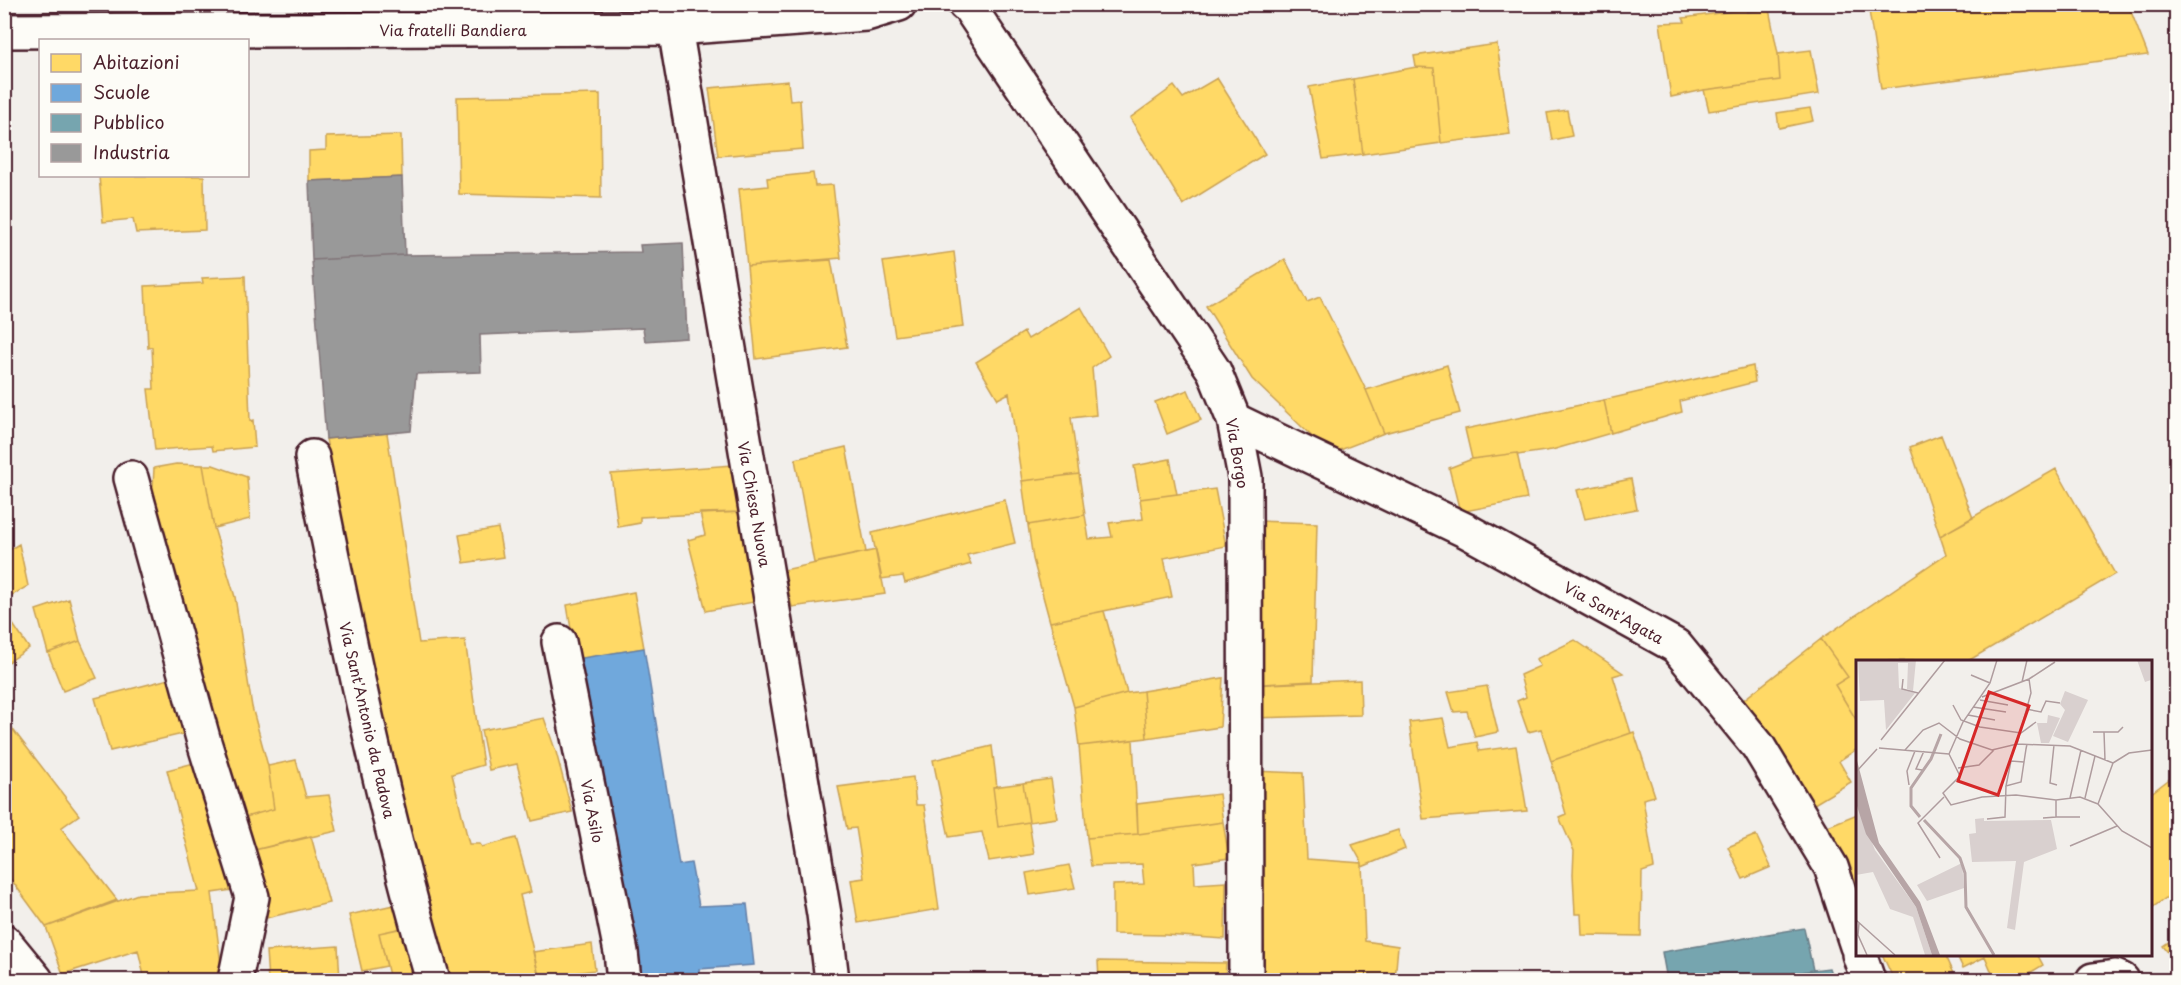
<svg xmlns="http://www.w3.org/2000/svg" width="2181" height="985" viewBox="0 0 2181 985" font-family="'Playpen Sans',sans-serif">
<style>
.homes{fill:#ffd966;stroke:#c9a154;stroke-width:1.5}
.schools{fill:#6fa8dc;stroke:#647fa7;stroke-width:1.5}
.public{fill:#76a5af;stroke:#697d87;stroke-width:1.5}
.industry{fill:#999;stroke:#817478;stroke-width:1.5}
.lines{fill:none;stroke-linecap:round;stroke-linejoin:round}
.minor-casing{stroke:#4a1f2b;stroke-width:38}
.minor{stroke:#fdfcf7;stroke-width:33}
.labels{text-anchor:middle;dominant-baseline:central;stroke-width:6;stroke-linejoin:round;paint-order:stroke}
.street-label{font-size:15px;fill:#4a1f2b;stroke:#fdfcf7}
.inset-river{fill:none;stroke:#b7a5a6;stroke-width:3}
.inset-road{fill:none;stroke:#af9c9e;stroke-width:1.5}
.view{fill:#d62828;fill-opacity:0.15;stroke:#d62828;stroke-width:3}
.inset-edge{fill:none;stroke:#4a1f2b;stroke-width:3}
</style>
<rect width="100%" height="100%" fill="#f2efeb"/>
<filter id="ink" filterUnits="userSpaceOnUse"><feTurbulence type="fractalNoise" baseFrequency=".0167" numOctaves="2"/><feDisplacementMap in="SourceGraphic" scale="12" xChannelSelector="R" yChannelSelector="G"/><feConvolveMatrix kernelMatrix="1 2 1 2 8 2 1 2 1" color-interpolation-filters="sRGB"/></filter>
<g filter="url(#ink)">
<path class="homes" d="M1868,4H2128L2148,55L1881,89Z
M1747,9V12L1769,9L1778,54L1780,80L1704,90L1671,97L1660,23L1685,22L1683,18Z
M1497,44L1510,134L1441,143L1434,68L1416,67L1414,56Z
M1811,50L1819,94L1709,111L1704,90L1780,80L1778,54Z
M1416,67L1434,68L1441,143L1363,154L1353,79Z
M1217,78L1265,154L1183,205L1130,118L1174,86L1183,98Z
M1353,79L1363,154L1323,159L1309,87Z
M788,81L790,101L800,100L803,149L718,156L709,88Z
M600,94L601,198L459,194L457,97Z
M1810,108L1813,121L1779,128L1777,113Z
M1567,110L1572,136L1552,140L1547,113Z
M401,135L402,177L309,181V151L326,150V137Z
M813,173L815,186L833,185L841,258L747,266L739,189L768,186L767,178Z
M99,176H204L205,230L136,233L133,219L103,222Z
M954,252L963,327L895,336L883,262Z
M1285,259L1307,302L1320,297L1366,390L1384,433L1330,454L1252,379L1206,306Z
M831,260L847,347L756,359L747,266Z
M245,276L250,421L253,420L255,447L213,451L212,446L155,450L148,389H154L152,347L148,348L145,286L203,283L202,278Z
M1081,307L1109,356L1092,368L1096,415L1071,418L1079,474L1022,481L1009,393L998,399L976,362L1024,332L1028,339Z
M1447,365L1460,413L1384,433L1366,390Z
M1753,366L1755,382L1680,401L1682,412L1611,433L1604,400Z
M1188,390L1201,420L1167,434L1155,402Z
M1604,400L1611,433L1552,450L1518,455L1517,453L1472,459L1465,429Z
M387,433L419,643L465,640L483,765L452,774L469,844H480L482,847L516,838L531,892L520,895L540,980H441L368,660L326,439Z
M1941,435L1973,518L1940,536L1910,447Z
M846,447L866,552L814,563L795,459Z
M1517,453L1527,499L1460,512L1449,468L1472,459Z
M1170,459L1177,494L1140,499L1134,466Z
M176,464L203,465L214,528L235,597L252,707L268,766L274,809L242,818L186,652L153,487L154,468Z
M203,465H213L247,477L250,519L214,528Z
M733,465L742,512L640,517V523L618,527L611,474Z
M2056,469L2115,574L1968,661H1857V717L1855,718L1835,685L1848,677L1821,639L1946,554L1940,536Z
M1079,474L1085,515L1028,525L1022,481Z
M1631,479L1637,509L1585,519L1577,490Z
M1215,489L1226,546L1164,558L1172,597L1050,622L1033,559L1028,525L1085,515L1089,539L1112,537L1109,523L1143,519L1140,499Z
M1005,500L1015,543L967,555L971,564L905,583L903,576L881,579L872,533Z
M742,512L759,601L706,611L688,540L705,535L700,513Z
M1259,521L1317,523L1313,681L1249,685Z
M498,528L503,557L464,563L459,535Z
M19,544L28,586L4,600V553Z
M876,550L885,594L792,607L784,570Z
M634,592L644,648L576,659L567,605Z
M69,599L80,641L48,653L36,610Z
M4,611L29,648L4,665Z
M1104,611L1127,693L1074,707L1050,622Z
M1821,639L1848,677L1835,685L1857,721V749L1839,761L1851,782L1806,809L1737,705Z
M1575,640L1623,673L1613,676L1631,733L1551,761L1541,729L1528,732L1517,701L1526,697L1520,675L1540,666L1536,659Z
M80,641L97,678L63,691L48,653Z
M173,678L187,733L110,751L95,698Z
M1223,678L1220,727L1147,738L1143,691Z
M1360,680L1361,715L1251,718L1249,685Z
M1487,686L1498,732L1475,737L1467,711L1454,712L1448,692Z
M1143,691L1147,738L1079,746L1074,707L1127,693Z
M4,718L79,815L61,828L117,900L46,927L4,870Z
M544,718L556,752L572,812L532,821L517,764L489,770L481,730Z
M1443,718L1450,747L1477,742L1479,751L1516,746L1527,811L1423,819L1409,722Z
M1634,732L1655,796L1643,799L1654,868L1642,872L1641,936L1582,935L1581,914H1575L1573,874L1574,851L1559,817L1566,814L1551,761Z
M1133,740L1138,834L1087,838L1079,746Z
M992,746L997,787H993L998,827L1029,822L1034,854L989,861L982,832L949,837L933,760Z
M206,760L240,889L212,893L223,980H145L138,950L63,974L46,927L138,894L199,891L167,770Z
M296,760L306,797L329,795L337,831L250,851L242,818L274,809L268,766Z
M1251,771L1303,773L1307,859L1362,863L1365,941L1398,946L1395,980L1335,975L1334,980L1276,975L1275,980H1254Z
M2176,774V823L2170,827L2176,837V891L2150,909V794Z
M913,777L916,805H924L939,909L858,923L851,880L864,878L856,828L847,829L838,787Z
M1051,779L1057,818L1029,822L1023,783Z
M1023,783L1029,822L998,827L993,787Z
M1219,794L1223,822L1138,834L1137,804Z
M1857,814V895L1828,826Z
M1223,822L1229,858L1194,863L1195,884L1226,882L1225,939L1165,935L1113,934V885L1144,884L1142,864L1091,866L1087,838L1138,834Z
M1398,830L1405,849L1362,867V863L1352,845Z
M1756,835L1771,867L1743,879L1728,847Z
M311,836L329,903L266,918L250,851Z
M1069,865L1075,888L1030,895L1026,873Z
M398,904L404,928L379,933L387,966L362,971L349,915Z
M411,926L423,978L390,980L379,933Z
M2176,937V963L2163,946Z
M592,944L595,970L539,978L533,952Z
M338,946L340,980H268L266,951Z
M1882,954H1945L1957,980H1894Z
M1956,954H1984L1985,957L1963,968Z
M1984,954H2037L2043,965L2018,980H1995Z
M1098,961L1226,963L1225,980H1099Z"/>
<path class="schools" d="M644,648L679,865L691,863L699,906L747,904L754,965L699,969L700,980H637L576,659Z"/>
<path class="public" d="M1804,928L1813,970L1755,980H1667L1662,952Z
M1829,968L1833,980H1755L1813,970Z"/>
<path class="industry" d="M402,177L405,255L312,260L309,181Z
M683,243L687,338L645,341L643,328L480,335L481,372L416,374L411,431L326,439L312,260L405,255L641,252L640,245Z"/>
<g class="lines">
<g class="minor-casing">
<path id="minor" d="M667,4L675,28L824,914L832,980
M965,4L969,7L1214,371L1234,420L1245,477L1246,980
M4,31L675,28L866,14L899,4
M1234,420L1467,531L1676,646L1758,746L1831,867L1857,946
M312,457C347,633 383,809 433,980
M131,478L204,742L252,897L235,980
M559,642L621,952L624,980
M4,941L36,980
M1859,954L1868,980
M2093,980L2115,977L2122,980"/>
</g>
<use href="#minor" class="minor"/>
</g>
</g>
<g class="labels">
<g class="street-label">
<text x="453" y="29">Via fratelli Bandiera</text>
<text transform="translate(1238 453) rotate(80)">Via Borgo</text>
<text transform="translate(755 504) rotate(80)">Via Chiesa Nuova</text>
<text transform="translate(1614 612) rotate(29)">Via Sant'Agata</text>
<text transform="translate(368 720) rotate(77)">Via Sant'Antonio da Padova</text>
<text transform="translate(593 811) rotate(79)">Via Asilo</text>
</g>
</g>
<g transform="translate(1856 660)">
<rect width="296" height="296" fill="#f2efeb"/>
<path d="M2,0H60L57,31L51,29L52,3H42L43,28L59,33L30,70L28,40L4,41ZM281,0H295V20L289,22ZM209,31L232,40L212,82L197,76L209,50L204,44ZM192,55L204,58L193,83H185L181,63H191ZM0,143L19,190L60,247L76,295H69L57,257L34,249L17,212L0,215ZM128,158V161L195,160L201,189L168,202L159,270L151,268L160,201L116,202L113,174L120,173L119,159ZM106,203L108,228L71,241L61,225Z" fill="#d9d0cf"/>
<path d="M0,97L23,183L64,242L84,295H76L60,247L10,174L0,143Z" fill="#b7a5a6"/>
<path class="inset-river" d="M64,157L55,146V128L75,99L85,74M68,160L104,198L109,213L110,247L138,295"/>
<path class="inset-road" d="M115,15L134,23M47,19L46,29L62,33M166,22L171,0M126,37L173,19L199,2M124,40L152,45M97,45L105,60L124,67L165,73L180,62M117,47L150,52M170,49L185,52L190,41L204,43M112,55L139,60M237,72H248L249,100M248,72H262L267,67M25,80L89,0M161,84L175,33L173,19M198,85L194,123L201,125M23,88L93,94M49,90L67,70L83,63L104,79L136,90L161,84L214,86L257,103M93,94L104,116L87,133L95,145L126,137L160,135L200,140L224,137L242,144M93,94L107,62L134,23L141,0M168,102L155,101L150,126L165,122L168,102L170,89L171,84M257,103L242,144L266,171L296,188M257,103L273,93L296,90M102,108L123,105L138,90M66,110L60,109L68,91M0,112L21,89M53,125L51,111L59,91M214,138L225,90M229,138L239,96M200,157H224M187,158L200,157V140M131,159L149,157L150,126M214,186L261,166M84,198L62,163L88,137M0,260L39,295M3,263L2,275L11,295"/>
<path class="view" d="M133,32L173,46L142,135L102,121Z"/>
<rect width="296" height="296" class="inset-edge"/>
</g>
<rect width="2181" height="985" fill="none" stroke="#fdfcf7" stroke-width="24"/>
<rect x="12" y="12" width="2157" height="961" fill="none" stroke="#4a1f2b" stroke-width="2" filter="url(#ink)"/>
<rect x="39" y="39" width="210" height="138" fill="#fdfcf7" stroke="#b5a4a5" stroke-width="1.5"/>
<rect x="51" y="54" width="30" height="18" fill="#ffd966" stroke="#b5a4a5" stroke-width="1.5"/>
<text x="93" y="69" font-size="18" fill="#4a1f2b">Abitazioni</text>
<rect x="51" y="84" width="30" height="18" fill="#6fa8dc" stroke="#b5a4a5" stroke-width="1.5"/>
<text x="93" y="99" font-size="18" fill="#4a1f2b">Scuole</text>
<rect x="51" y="114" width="30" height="18" fill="#76a5af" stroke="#b5a4a5" stroke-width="1.5"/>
<text x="93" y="129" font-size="18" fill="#4a1f2b">Pubblico</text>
<rect x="51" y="144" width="30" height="18" fill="#999999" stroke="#b5a4a5" stroke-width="1.5"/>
<text x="93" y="159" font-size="18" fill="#4a1f2b">Industria</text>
</svg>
